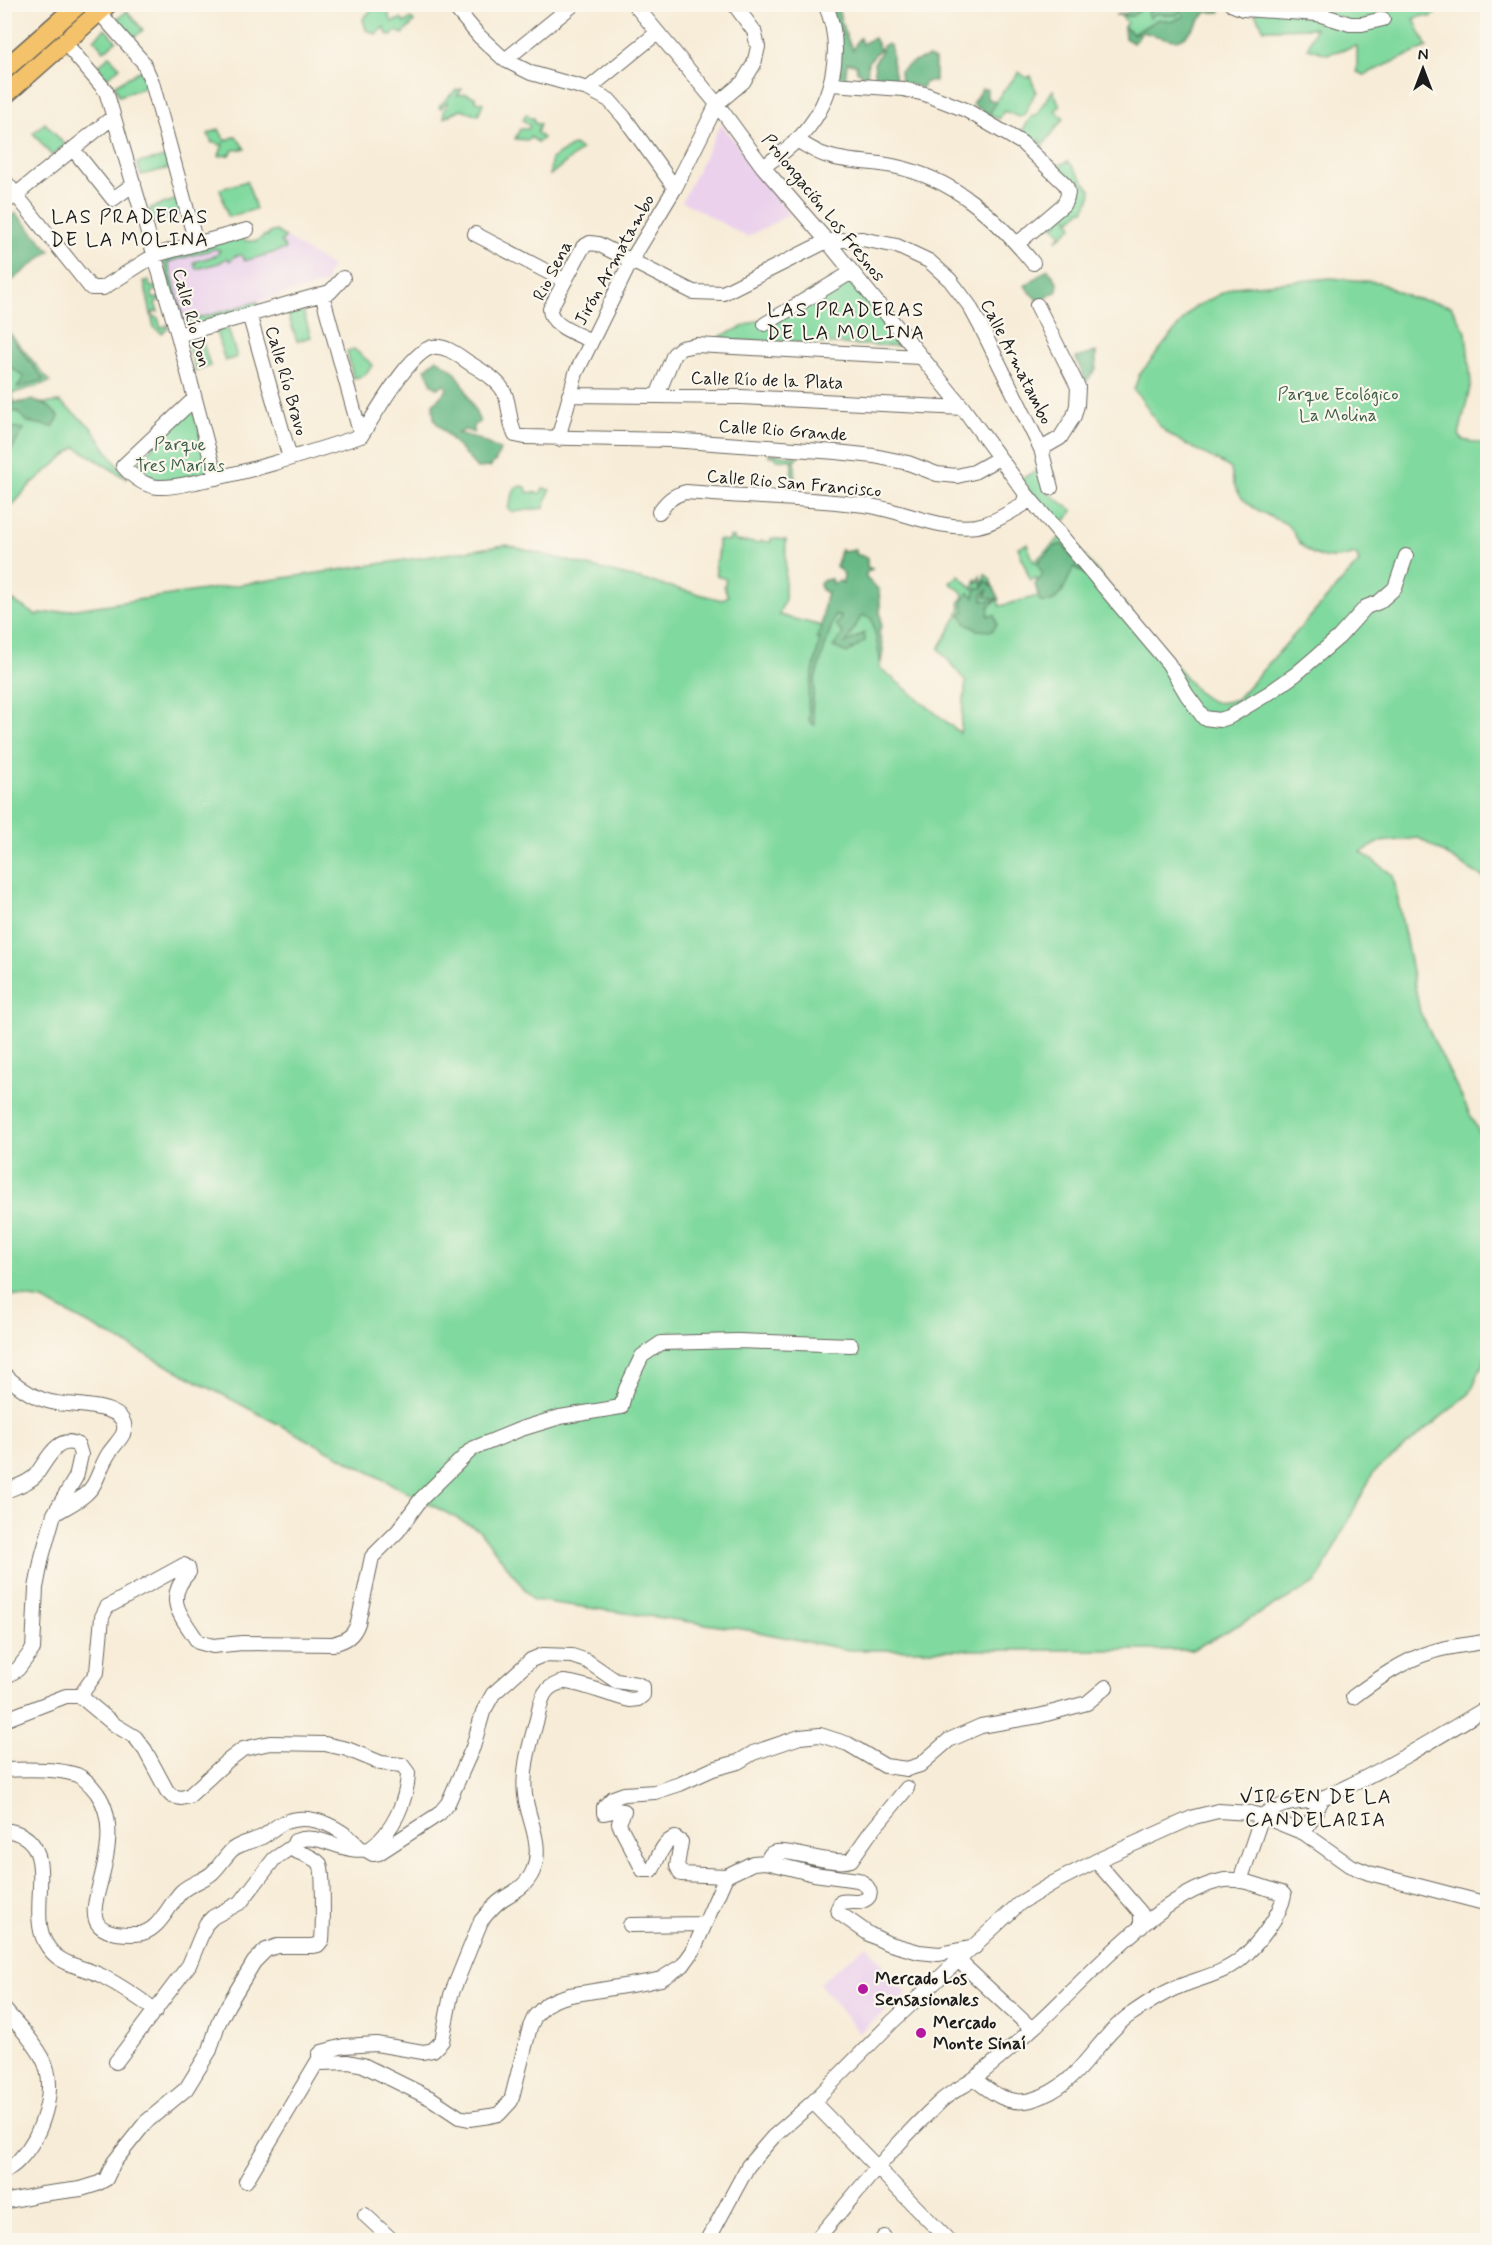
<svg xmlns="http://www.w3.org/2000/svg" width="1492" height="2245" viewBox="0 0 1492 2245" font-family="Mynerve,sans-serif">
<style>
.built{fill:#ebd1ec}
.green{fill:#80d99e;stroke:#4e7a5d;stroke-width:1.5}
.forest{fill:#68b985;stroke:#426a50;stroke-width:1.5}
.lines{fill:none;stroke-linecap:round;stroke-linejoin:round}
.minor-casing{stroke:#69655d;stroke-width:16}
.major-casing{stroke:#69655d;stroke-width:21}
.minor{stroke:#fff;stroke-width:14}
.major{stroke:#f3c26a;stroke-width:18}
.poi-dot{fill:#b5179e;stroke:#fbf7ec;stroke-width:2}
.labels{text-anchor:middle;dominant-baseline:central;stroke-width:4.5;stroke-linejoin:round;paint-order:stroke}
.street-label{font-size:18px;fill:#1c1c1c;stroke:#fbf7ec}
.park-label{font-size:18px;fill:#3f5e4a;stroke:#fbf7ec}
.poi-label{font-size:18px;font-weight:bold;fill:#1c1c1c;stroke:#fbf7ec;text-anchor:start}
.neighbourhood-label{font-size:20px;letter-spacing:1.5px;fill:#1c1c1c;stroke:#fbf7ec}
</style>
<rect width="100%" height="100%" fill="#fbf7ec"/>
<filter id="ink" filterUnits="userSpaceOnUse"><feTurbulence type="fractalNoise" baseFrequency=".0167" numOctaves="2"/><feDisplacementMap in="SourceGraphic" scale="12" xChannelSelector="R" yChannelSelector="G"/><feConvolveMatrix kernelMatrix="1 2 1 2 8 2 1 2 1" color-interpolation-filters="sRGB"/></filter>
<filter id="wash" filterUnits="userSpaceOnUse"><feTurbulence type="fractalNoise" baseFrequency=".008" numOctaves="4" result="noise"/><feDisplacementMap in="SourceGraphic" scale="24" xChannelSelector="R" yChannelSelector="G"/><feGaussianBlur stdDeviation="1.35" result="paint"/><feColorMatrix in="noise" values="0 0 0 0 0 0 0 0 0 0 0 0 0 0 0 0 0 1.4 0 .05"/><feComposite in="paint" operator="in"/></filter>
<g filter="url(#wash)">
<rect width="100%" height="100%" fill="#f7ecd7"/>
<path class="built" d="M721,124L790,214L747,237L682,201Z
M276,231L332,267L327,275V283L184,322L168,262L239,241L244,245L268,236L269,233Z
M867,1945L907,1994L859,2033L819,1983Z"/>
<path class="green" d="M1309,4L1446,5L1431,17L1422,16L1414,19L1427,47L1364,75L1357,72V46L1327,54L1308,48L1315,28L1264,29L1255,14L1263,5L1308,7Z
M387,5L395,7L388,13L392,22L401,19L404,23L411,19L414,22L403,34L396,31L391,36L387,34L384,27L376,34L366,30L363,19L375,6V10Z
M1143,8L1155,14L1177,15L1181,10L1184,16L1173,21L1158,19L1133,34L1124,27L1127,22L1121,16H1132Z
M127,11L143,30L132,39L116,20Z
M105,29L116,41L104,51L94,39Z
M109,56L120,67L107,78L98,66Z
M141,70L146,87L119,96L115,85Z
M1019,72L1027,78L1030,76L1036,91L1024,115L1019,117L1004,111L999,119L989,115L998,98Z
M462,89L458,95L467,94L475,97L476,101L483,103L478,115L461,109L444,118V109L447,107L448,102L440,108L439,106L456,90Z
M1053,90L1060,106L1055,111L1064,118L1040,149L1037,146L1041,141L1040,139L1034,143L1020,134L1032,116H1036Z
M526,114L530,118H534V123L540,124L537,133L543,138L538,142L530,137L529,140L515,139L520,129H528L530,126L523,120Z
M45,123L65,145L52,156L33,133Z
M219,129L225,141L236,136L245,149L233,150L230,155L219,156L223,144L218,145L217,142L212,143L208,134Z
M574,145L581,150L550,175L551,159Z
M166,157L170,168L141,175L137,163Z
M1068,161L1091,190L1090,199L1084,210L1080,211L1071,220L1066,216L1073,226L1056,241L1061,234L1054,226L1061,220L1052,226L1051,223L1077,201L1076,188L1056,167Z
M247,181L256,209L228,217L220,189Z
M178,199L183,213L153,222L150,208Z
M276,231L285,237L281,242L286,249L245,261L241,255L235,256L230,261L227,258L219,263L196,269L194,262L217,255L220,250L214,249L168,262L184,322L258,302V307L182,330L163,259L240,236L246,241H257L265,235L268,236L269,233Z
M842,274L898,338V344L895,346L720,340L721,336L766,317Z
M1331,278L1378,282L1409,297L1451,306L1466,332L1471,383L1459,435L1463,440L1487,445V880L1419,838L1380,842L1361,852L1393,875L1420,1012L1487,1149V1354L1470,1393L1373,1473L1316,1583L1192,1650H849L748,1630L533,1600L479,1530L43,1300L5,1294L4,595L36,615L506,545L722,600L728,596L724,587L726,579L717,576L715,563L718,558V540L730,541V537H734L735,541L759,543L760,541L771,542V538L786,540L785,599L779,615L822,626L827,592L823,591L820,585L822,581L831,579L832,584L839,581L843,583L844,574L836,566C840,560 837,556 841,549L844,552L856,550V554L867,558V567L872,569L866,573V578L879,590L881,625L879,633L883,649L879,667L960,733L966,682L939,649L956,618L960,616L957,614L961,609L959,603L963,598L962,592L950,583L959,575L973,589L976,578L977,585L980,576L982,586L985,574L990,579L1000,606L1042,595L1036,578L1030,580L1018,547L1027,544L1034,562L1065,533L1197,691C1211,704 1219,705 1237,699L1359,562L1356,554C1337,560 1314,561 1300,543C1295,537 1293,529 1286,524C1282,521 1275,519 1269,516C1247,506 1233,494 1231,469C1210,454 1185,447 1165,431C1152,421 1147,403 1134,390L1139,375L1193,308L1234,287Z
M144,281H149L150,287L158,286L160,289L152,292L153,299L161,297V299L155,303L158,312H153V316L158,318L161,328L167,325L168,328L162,333L154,328Z
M302,308L311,337L297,341L287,312Z
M4,326L50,382L10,394L17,405L60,402L90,426L127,479L76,447L30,485L12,506L4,487Z
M228,328L237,357L225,361L216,332Z
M201,336L210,366L196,371L186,341Z
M354,349L373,365L363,376L353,378L347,351Z
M193,408L210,468L207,474C183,481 156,488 135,469L137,461Z
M769,453L798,457L795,461L794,490H789L793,460L776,459L775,456H769Z
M1043,468L1047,492L1073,511L1058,529L1020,479Z
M521,486L526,487L527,492L541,493L543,488L550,490L544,508L513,512L508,509L515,488Z"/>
<path class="forest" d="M832,5H837L844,31L853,50L857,41L860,38L862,44L874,38L880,49L868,62L867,81L860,83L862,73L857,71L856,64L847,63L845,81L839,80Z
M1130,5H1219L1220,12H1206C1178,47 1185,43 1142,32L1133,43L1125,38L1124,27L1133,34L1158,19L1173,21L1184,16L1181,10L1177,15L1155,14L1150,18L1148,16L1149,11L1143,8L1132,16L1115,15L1129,12Z
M887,44L890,45C893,53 891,59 893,66C894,72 896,75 896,82L890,85L886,81L876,80L874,63L880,54L882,46Z
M929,57L935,60V81L925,82L922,88L901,82L900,71L913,62Z
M982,89H987V98L996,102L989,115L972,104Z
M16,213L50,251L5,286V221Z
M1048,269L1058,283L1057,291L1044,299L1052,318L1025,286Z
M4,330L5,329L44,380L17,388L24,377L13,369L6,361L5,362Z
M1096,352V369L1086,382L1076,358Z
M437,359L454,371L462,382L480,422L474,426V433L465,430L458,433L476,438L500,450L496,460L490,467L477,468L434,420L433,404L447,390L445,384L437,388L432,384L425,369Z
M33,400L49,407L59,417L53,427L28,422L16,411L5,415V405Z
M5,426L24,429L7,457L8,483L5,486Z
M1062,544L1088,576L1074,567L1062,592L1052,602H1040L1035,584L1043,575L1037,563L1054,547Z
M841,549L844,552L856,550V554L867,558V567L872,569L866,573V578L879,590L881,625L879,633L883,649L881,664L872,619L862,615L846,643L864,633L865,641L847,653L833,647L843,634L836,625L841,617L835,615L815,679L812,711L815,725L809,721L808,696L820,639H816C826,621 821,609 827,592L823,591L820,585L822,581L831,579L832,584L839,581L843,583L844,574L836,566L839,561L838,558Z
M986,580L994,588L999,600L985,597L988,589L982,595L983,601H996L989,606L988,616L995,615L997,624L992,631L977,630L965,623L961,613L965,611L962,603L968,592L974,597L976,588H983Z"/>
</g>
<g filter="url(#ink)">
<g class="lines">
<g class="minor-casing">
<path id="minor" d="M452,4L479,36L505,60L531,73L588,89L609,100L624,117L675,188
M634,4L717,104L763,167L827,241L963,408L1026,494L1168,663L1187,695L1204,718L1220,720L1229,717L1269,693L1296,674L1339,637L1366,607L1379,602L1395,588L1406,556
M1231,4L1243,9L1318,14L1350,24H1362L1383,19
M99,12L143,62L152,82L196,243
M65,43L106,91L178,335L216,478
M505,60L574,4
M832,84L903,89L925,94L966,110L1022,143L1065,184C1070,192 1068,197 1063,205L1017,244
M588,89L657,33
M796,140C806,145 815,152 825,155C846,163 871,161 893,166C955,179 994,216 1033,263
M73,149L113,199L134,184
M763,167C774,159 786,151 796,141C832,107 846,50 825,4
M4,180L91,288H103L155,255L247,230
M4,204L113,117
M475,234L565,281
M322,294L361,436
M1037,305L1078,387L1077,405L1074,416L1060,438L1041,449
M249,314L290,458
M765,324L852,272
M178,335L330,292L343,278
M591,341C578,334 550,326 550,309L583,247L590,243L598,244L693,292L723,293L827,241L862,239L897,246L929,261L950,280L969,305L982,329L1041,449L1051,488
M569,395L741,397L963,408
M657,396L674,354L681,348L696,345L920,357
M194,399L123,466C132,476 144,486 158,487C172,488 186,484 200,481C254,471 308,453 361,436
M361,436C375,415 410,351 433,347C447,345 460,357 471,364C482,371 499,380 505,394C510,407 509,422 515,435L525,437L671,440L836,452L874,456L908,463L937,474L957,476L974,472L999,458
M558,439L576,373L631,261L675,188L717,104L743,82L754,64L758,47L754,31L734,4
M659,512C667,501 673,495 686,492C745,497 806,498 865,505C902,510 939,531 977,526C994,523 1008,513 1023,505L1026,494
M4,1374C19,1388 36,1400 56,1403C72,1406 134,1403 123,1434C120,1440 113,1447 109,1453C103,1462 100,1472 95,1482C88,1497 69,1505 56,1513
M4,1492C14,1487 27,1484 35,1476C46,1463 57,1433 78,1445L81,1455L76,1477L54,1514L42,1557L36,1588L33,1649L18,1669L4,1678
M80,1696L97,1672L102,1617L107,1607L184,1565L188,1568L189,1572C163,1600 181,1615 198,1642L213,1646L242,1643L333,1644C346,1640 353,1637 358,1623L372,1557L398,1531L421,1499L472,1449L521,1429L560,1417L621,1407L626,1389L642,1356L661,1343L738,1341L851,1345
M1353,1697C1376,1680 1404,1660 1431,1652C1449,1646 1469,1645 1488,1641
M4,1720L66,1696H80L115,1725L135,1737L145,1750L167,1791L172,1796L181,1798L189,1796L226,1762L243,1749L270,1743L325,1744L347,1749L381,1763L402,1765L408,1773C407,1801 393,1832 370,1849C364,1850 357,1850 351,1849C332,1846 314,1833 295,1841L293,1846L295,1851C303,1854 314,1857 320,1864C324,1871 323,1929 322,1940L318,1945L312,1946H277L266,1950L254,1962L228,2005L218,2024L210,2050L186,2089L146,2122L114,2162L106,2179L97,2184L81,2189L42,2194L4,2202
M4,1770C25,1769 58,1768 77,1775C86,1779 91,1785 97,1793C112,1814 110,1842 104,1867C96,1905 77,1936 136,1934C158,1934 168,1906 181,1892C190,1883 203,1881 212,1873C220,1866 225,1856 233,1849C241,1843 253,1841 262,1837C270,1833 276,1825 285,1822C312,1812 343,1828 361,1849
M4,1830C65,1837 26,1907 45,1942C58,1967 81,1965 102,1976C121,1986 139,1998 156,2011
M1304,1833L1323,1798
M366,1850L373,1854L379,1853L439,1814L448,1803L473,1747L483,1712L493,1694L531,1660L543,1655L572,1656L587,1661L616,1681L637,1684L643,1687V1695L638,1699L630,1700C616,1697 574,1681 564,1682C557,1683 549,1687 545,1693C540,1701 539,1711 537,1719C530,1745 522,1768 525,1795C528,1821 544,1844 533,1871C527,1885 516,1891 504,1898C495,1904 488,1912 481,1921L451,1995L442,2041L433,2050L423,2052L376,2044L344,2046L322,2052L319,2055L322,2063L348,2062L363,2065L432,2099L459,2117L469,2119L490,2116L499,2114L511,2101L530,2027L535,2016L547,2004L557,1999L570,1995L648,1982L661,1979L683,1965L693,1951L726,1876L753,1863L766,1862L814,1874L858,1880C867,1884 877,1896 862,1901C856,1904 848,1900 841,1902L838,1908L839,1913L869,1934L887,1943L919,1952L939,1954L975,1947
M1096,1861L1141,1913V1927
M766,1862C768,1860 769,1856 771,1854C782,1845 832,1867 851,1860L870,1833L907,1788
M726,1876L681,1874L677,1866L681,1842L675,1838C662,1842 658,1859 652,1870H643L621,1828L619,1823L624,1811L619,1810L604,1813V1807L613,1798L624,1794L655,1792L680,1784L713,1769L738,1762L753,1753L800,1737L820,1735L848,1744L885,1766L907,1769L920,1765L949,1740L981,1726L1039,1716L1087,1703L1106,1687
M1240,1881L1262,1816L1304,1833L1349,1865L1369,1873L1488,1904
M630,1925L705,1924
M959,1961L1032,2029
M4,2009C17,2024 33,2040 42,2057C59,2087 42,2136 19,2160C15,2165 9,2168 4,2172
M116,2062L189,1965L206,1924L213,1917L241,1902L274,1859L293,1846
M813,2102L948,2240
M246,2181L319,2059
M365,2215L392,2240
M708,2240L748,2166L773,2137L813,2102L892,2022L1020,1903L1053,1883L1096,1861L1194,1817L1218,1811L1250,1813L1262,1816C1288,1797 1303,1806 1327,1796C1383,1771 1435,1739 1488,1707
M816,2240C856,2194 895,2143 940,2102C950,2092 963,2087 974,2079C994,2063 1014,2046 1033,2028C1081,1985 1157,1895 1220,1881C1239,1876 1264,1888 1282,1893L1284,1895C1280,1917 1257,1945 1241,1959C1223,1974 1200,1978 1178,1987C1160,1994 1143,2006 1127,2017C1092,2044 1079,2087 1031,2100C1008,2106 991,2092 974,2079
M882,2240L884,2237"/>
</g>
<g class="major-casing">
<path id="major" d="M4,70L79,4
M4,96L108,4"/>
</g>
<use href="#minor" class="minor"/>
<use href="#major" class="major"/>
</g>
</g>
<g class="poi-dot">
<circle cx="863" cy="1989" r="6"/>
<circle cx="921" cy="2033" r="6"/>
</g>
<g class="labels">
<g class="street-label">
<text transform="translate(823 208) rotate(51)">Prolongación Los Fresnos</text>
<text transform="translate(615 260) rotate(-61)">Jirón Armatambo</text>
<text transform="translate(553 271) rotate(-63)">Rio Sena</text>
<text transform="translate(191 318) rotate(75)">Calle Río Don</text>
<text transform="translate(1016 362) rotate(63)">Calle Armatambo</text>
<text transform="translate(286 381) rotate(74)">Calle Río Bravo</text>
<text transform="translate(767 381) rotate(2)">Calle Río de la Plata</text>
<text transform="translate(783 431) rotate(4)">Calle Rio Grande</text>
<text transform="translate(794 484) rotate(5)">Calle Rio San Francisco</text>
</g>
<g class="park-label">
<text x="1338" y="395">Parque Ecológico<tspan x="1338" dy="21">La Molina</tspan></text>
<text x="180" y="445">Parque<tspan x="180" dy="21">Tres Marías</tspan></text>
</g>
<g class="poi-label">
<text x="875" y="1979">Mercado Los<tspan x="875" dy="21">Sensasionales</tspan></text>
<text x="933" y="2023">Mercado<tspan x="933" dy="21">Monte Sinaí</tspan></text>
</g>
<g class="neighbourhood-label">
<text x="130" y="217">LAS PRADERAS<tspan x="130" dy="23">DE LA MOLINA</tspan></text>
<text x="846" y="310">LAS PRADERAS<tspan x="846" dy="23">DE LA MOLINA</tspan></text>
<text x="1316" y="1797">VIRGEN DE LA<tspan x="1316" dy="23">CANDELARIA</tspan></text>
</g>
</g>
<rect width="1492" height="2245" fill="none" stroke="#fbf7ec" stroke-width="24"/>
<g transform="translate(1423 69)" stroke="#fbf7ec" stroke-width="4.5" paint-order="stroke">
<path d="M0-4.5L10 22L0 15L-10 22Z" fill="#1c1c1c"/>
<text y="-9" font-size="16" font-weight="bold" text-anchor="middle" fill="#1c1c1c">N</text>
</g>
</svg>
